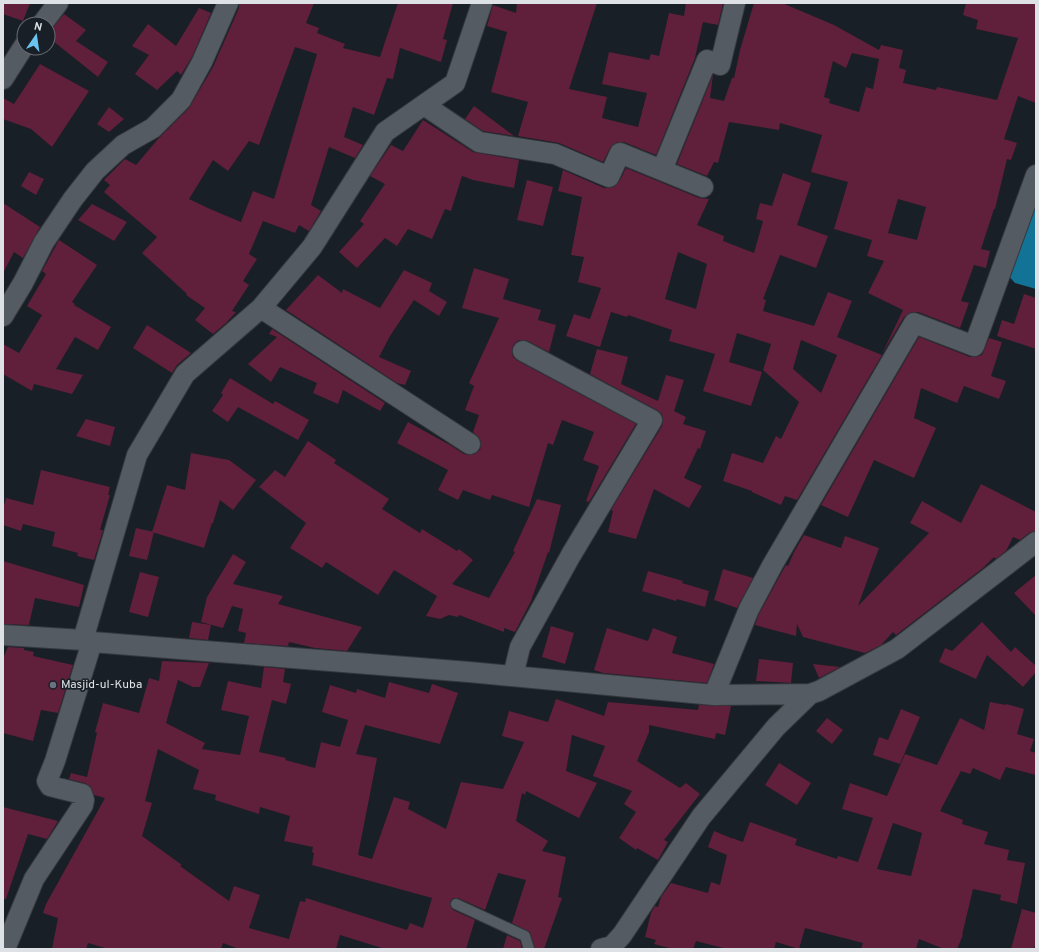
<svg xmlns="http://www.w3.org/2000/svg" width="1039" height="952" viewBox="0 0 1039 952" font-family="Overpass,sans-serif">
<style>
.water{fill:#127396}
.building{fill:#601f3a;fill-rule:evenodd}
.lines{fill:none;stroke-linecap:round;stroke-linejoin:round}
.lane-casing{stroke:#35393f;stroke-width:12}
.street-casing{stroke:#35393f;stroke-width:22}
.lane{stroke:#545b63;stroke-width:10}
.street{stroke:#545b63;stroke-width:20}
.worship-dot{fill:#6b7280;stroke:#191f26;stroke-width:1.5}
.labels{text-anchor:middle;dominant-baseline:central;stroke-width:3.5;stroke-linejoin:round;paint-order:stroke}
.poi-label{font-size:12px;fill:#dee2e7;stroke:#191f26;text-anchor:start}
</style>
<rect width="100%" height="100%" fill="#191f26"/>
<path class="water" d="M1036,179V289L1015,283L1005,272Z"/>
<path class="building" d="M3,3H30L23,21L3,14Z
M239,3H314L306,23L319,28L317,33L345,44L343,48L380,57L398,3H453L443,39L447,40L441,62L400,48L393,79L387,78L374,115L353,107L344,137L363,145L355,158L329,147L311,205L321,211L309,231L299,225L295,233L263,221L249,254L257,259L243,281L249,285L232,311L236,312L226,323L213,334L195,320L205,308L186,295L187,294L142,253L157,237L104,192L110,185L104,180L125,159L136,165L158,139L189,108L213,67L239,8ZM295,47L317,54L274,199L253,191L241,222L210,209L189,199L213,160L228,171L249,141L259,145Z
M517,3H597L569,89L607,97L602,118L638,127L647,93L602,84L609,52L649,60L651,54L659,56L669,13L684,16L686,3H723L718,25L703,22L695,58L656,155L624,142H618L614,144L610,148L603,162L559,143L518,136L528,102L491,92L507,32L487,26L493,5L516,13Z
M754,3H782L834,25L879,50L881,45L903,50L899,68L906,70L903,83L936,90L937,87L997,100L1018,38L976,29L978,20L963,15L966,3H1036V103L1018,96L1004,139L1017,143L1011,160L1007,159L995,209H994L981,249L990,251L986,268L974,265L961,301L969,303L960,328L918,312H912L908,314L904,317L882,354L903,310L868,293L884,261L867,256L872,240L834,229L848,182L811,172L822,135L780,123L779,130L729,122L718,163L714,162L707,176L677,164L713,75L710,98L724,101L732,78H734L740,50ZM852,53L879,59L873,89L866,87L859,112L829,103L830,99L824,97L833,61L846,68ZM898,199L926,207L917,240L888,233Z
M199,8L211,13L192,57L181,75L177,71L157,90L135,74L149,55L132,46L148,24L176,46Z
M64,14L86,30L76,41L108,62L98,77L48,37V33Z
M40,64L89,91L52,147L31,129L3,119V98L14,104Z
M474,106L514,136L483,131L465,119Z
M109,107L124,119L109,132L97,124Z
M423,120L473,152L519,160L514,188L473,180L462,176L451,211L445,209L432,239L408,229L397,246L385,238L357,268L339,252L364,224L360,221L385,184L370,176L391,145L403,151Z
M626,168L699,198L709,199L697,225L724,236L723,241L754,253L763,221L756,219L760,203L772,206L783,173L811,183L797,225L828,236L816,268L780,255L763,299L766,300L763,311L814,326L828,292L852,301L837,337L882,355L797,500L785,496L781,505L752,492V491L723,481L732,453L763,463L776,436L781,439L799,402L763,370L771,344L737,333L729,362L762,372L751,406L703,391L715,354L669,341L672,330L628,315L627,317L611,312L600,347L566,336L574,314L590,319L601,288L578,282L584,257L571,255L582,197L558,191L563,170L604,188H610L615,186L619,182ZM678,252L707,264L696,309L665,299ZM801,340L837,355L821,393L793,369Z
M29,172L44,179L36,195L21,186Z
M527,180L553,187L543,226L517,220Z
M3,203L40,227L23,258L14,252L3,273Z
M92,204L127,222L114,241L78,220Z
M59,240L97,265L72,302L75,304L74,305L111,327L98,350L75,337L56,369L83,375L72,394L34,384L32,391L3,374V344L19,353L42,315L27,306L46,274L42,271Z
M474,268L509,279L503,299L541,310L538,320L556,325L549,352L528,341L522,340L517,341L513,346L512,352L513,357L518,361L636,424L589,502L586,501L599,466L583,460L594,432L562,420L553,445L548,443L529,507L492,495L490,500L463,490L458,500L438,490L448,470L397,443L408,422L450,445L464,454L469,455L475,454L480,450L481,445L480,439L473,432L479,415L465,410L474,386L469,383L499,318L462,308Z
M404,270L432,283L429,291L447,302L439,316L414,300L390,336L379,357L411,371L405,385L397,383L286,310L318,275L342,293L343,289L380,308Z
M1024,294L1036,298V349L997,336L1002,320L1014,324Z
M147,325L191,353L177,365L172,373L133,348Z
M272,329L385,403L380,411L343,390L338,404L313,393L317,383L280,367L271,382L248,364L277,337L269,334Z
M919,337L970,357H975L982,355L989,338L1002,342L991,376L1006,381L999,399L964,386L957,403L921,388L914,418L936,428L914,478L874,460L848,517L821,505Z
M597,349L628,357L621,384L658,401L666,375L684,380L674,411L686,417L683,424L706,431L700,449L698,448L684,478L702,486L689,508L654,489L636,539L608,532L613,511L611,510L662,426L663,420L662,414L657,410L590,374Z
M230,378L273,404L275,401L309,420L298,440L238,407L228,422L212,411L223,395L221,393Z
M86,419L115,427L110,446L76,436Z
M308,441L336,460L334,463L389,499L382,509L420,533L422,529L457,551L459,549L473,560L452,584L489,598L515,552L513,551L537,499L561,505L549,553L548,552L531,601L515,632L504,628V632L459,615L458,617L449,615L440,619L426,616L437,596L394,570L378,595L326,562L322,568L290,548L306,523L259,487L275,470L285,477Z
M191,453L229,460L256,480L233,510L220,500L213,523H212L204,548L152,532L167,485L185,490Z
M41,470L110,487L108,495H110L100,530H103L94,560L77,556L78,553L52,546L55,532L23,524L21,531L3,525V509L6,498L33,505Z
M981,484L1036,512V531L1029,533L1020,540L1013,537L1006,551L996,559L994,557L983,568L896,635L893,632L881,645L865,653L803,637L797,624L796,636L755,625L759,614L783,570L786,565L788,566L794,552L804,535L841,548L845,536L879,548L858,606L929,533L910,523L922,501L961,523Z
M136,528L154,532L147,560L129,556Z
M233,554L246,562L233,584L283,596L278,604L362,627L347,651L315,648L289,642L288,646L244,643L246,633L238,631L243,609L232,606L223,628L201,622L207,597Z
M3,561L84,585L79,607L35,598L29,625L3,624Z
M723,569L753,578L737,608L714,600Z
M648,571L683,581L682,583L709,591L705,607L677,599L676,601L642,591Z
M140,572L159,577L148,617L129,612Z
M1036,575V616L1014,593Z
M192,622L211,625L208,640L189,638Z
M982,622L1011,652L1015,647L1036,666V672L1023,687L987,655L976,679L939,662L945,648L952,651Z
M551,626L574,633L565,664L542,657Z
M607,628L648,641L653,628L677,637L672,653L714,664L707,683L603,673L594,670Z
M8,647L24,648V650L34,652L33,656L73,665L58,713L41,710L33,741L3,733V658Z
M759,659L793,663L791,683L756,681Z
M162,661L209,663L200,687H193L178,680L166,723L205,743L202,749L240,755L249,716L221,710L228,681L261,688L264,667L285,669L283,682L291,684L286,704L272,700L259,752L286,758L285,760L315,768L321,742L340,747L348,720L322,712L330,685L356,693L357,689L385,698L389,682L429,693L432,684L458,693L440,744L365,725L356,754L377,758L358,855L372,859L394,797L410,802L408,809L446,829L461,782L503,789L524,742L502,736L509,711L548,722L556,699L604,716L608,702L698,710L699,705L731,706L725,735L716,733L715,739L649,725V732L637,761L680,788L686,783L700,794L664,840L668,842L658,860L637,848L636,850L619,838L636,812L624,804L632,791L593,776L605,746L572,735L566,771L597,783L579,818L526,791L525,795L522,793L516,821L548,841L542,851L566,857L558,897L562,898L544,949H535L530,932L512,923L526,880L498,873L485,910L458,898H453L450,902V905L453,910L475,920L466,949H385L340,935L336,949H239L223,943L221,949H108L88,943L86,949H52L58,918L43,913L46,904L105,798L94,795L90,786L85,783L69,779L71,773L87,777L97,733L95,732L103,703L139,713L149,678L159,681ZM158,749L199,770L193,789L216,795L215,800L259,814L260,807L290,816L284,841L313,847L312,852L314,853L312,865L432,898L423,928L410,923L407,930L306,898L305,902L300,901L289,939L249,928L260,895L234,886L229,901L180,866L182,865L142,836L152,803L145,801Z
M813,664L840,667L819,678Z
M990,702L1006,705V704L1024,709L1017,734L1034,739L1030,751L1036,753V775L1006,767L1000,780L973,768L970,774L961,771L940,811L963,820L962,824L988,832L984,844L1009,850L1007,860L1025,863L1017,904L1000,900L1001,895L973,889L962,935H963L957,949H944L919,939L916,949H861L863,943L805,928L799,949L776,942L774,949H727L696,941L693,949H673L654,944L656,940L645,937L651,913L655,906L658,907L661,897L671,883L708,893L711,882L720,885L727,855L708,847L714,831L731,838L732,839V838L743,842L750,822L797,839L795,845L837,859L838,856L858,862L873,818L842,809L850,783L887,796L905,754L937,765L960,718L984,730ZM893,823L922,833L911,876L877,869Z
M901,709L920,717L900,764L873,755L879,737L888,740Z
M827,718L843,730L832,744L816,731Z
M779,763L811,783L797,805L765,785Z
M3,807L58,821L47,839L28,834L6,899H3Z
M1022,909L1036,913V941L1034,949H1011Z
M507,935L520,941L522,949H503Z"/>
<g class="lines">
<g class="lane-casing">
<path id="lane" d="M456,904L525,936L529,949"/>
</g>
<g class="street-casing">
<path id="street" d="M42,24L58,3
M3,79L24,46
M424,105L479,142L555,154L609,177L620,153L703,187
M662,170L707,60L720,65L735,3
M261,308L470,444
M3,316L23,283L44,242L73,199L95,171L123,145L153,128L181,100L202,62L228,3
M3,635L83,640L92,642L469,672L714,695L810,694L819,691L897,649L1036,542
M83,640L137,455L185,374L261,308L312,247L385,132L455,83L482,3
M513,676L520,647L571,555L652,420L523,351
M714,695L749,609L773,564L914,323L974,346L1036,175
M5,949L34,879L83,805L84,800L82,794L50,786L47,781L55,761L92,642
M601,949L612,946L622,935L701,817L776,727L810,694"/>
</g>
<use href="#lane" class="lane"/>
<use href="#street" class="street"/>
</g>
<circle class="worship-dot" cx="53" cy="685" r="4"/>
<g class="labels">
<g class="poi-label">
<text x="61" y="685">Masjid-ul-Kuba</text>
</g>
</g>
<rect width="1039" height="952" fill="none" stroke="#dee2e7" stroke-width="8"/>
<g transform="translate(36 36) rotate(13)"><circle r="19" fill="#191f26" stroke="#686d73"/>
<path d="M0-3L7 15L0 10L-7 15Z" fill="#6bc3f2"/>
<text y="-6" font-size="11" font-weight="bold" text-anchor="middle" fill="#dee2e7">N</text>
</g>
</svg>
